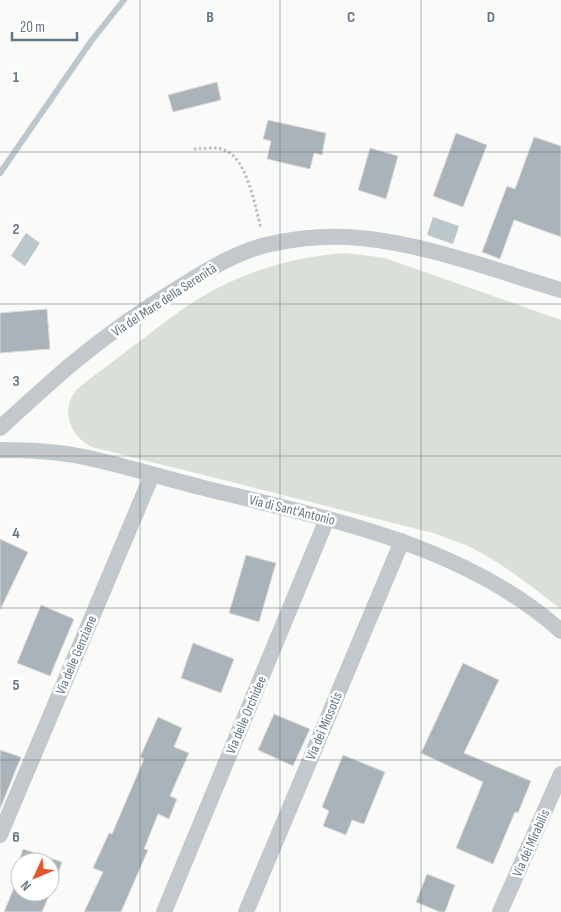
<svg xmlns="http://www.w3.org/2000/svg" width="561" height="912" viewBox="0 0 561 912" font-family="'Sofia Sans Condensed',sans-serif">
<style>
.green{fill:#dadfd7}
.water{fill:#bbc7cb}
.lines{fill:none;stroke-linecap:round;stroke-linejoin:round}
.stream{stroke:#bbc7cb;stroke-width:6}
.building{fill:#aab3b9;stroke:#dcdcda}
.path{stroke:#bbbfc2;stroke-width:3;stroke-dasharray:2.5 2.5;stroke-linecap:butt}
.minor{stroke:#c3c8cc;stroke-width:16}
.grid{fill:none;stroke:#657683;stroke-width:1;stroke-opacity:0.55}
.labels{text-anchor:middle;dominant-baseline:central;stroke-width:5;stroke-linejoin:round;paint-order:stroke}
.street-label{font-size:14px;fill:#657683;stroke:#fff}
.grid-label{font-size:16px;text-anchor:middle;font-weight:bold;fill:#657683;stroke:#fff;stroke-width:5;stroke-linejoin:round;paint-order:stroke}
</style>
<rect width="100%" height="100%" fill="#fafaf8"/>
<path class="green" d="M346,253L385,258L561,320V609C532,587 504,564 472,548C460,542 446,538 433,533L92,447C69,436 60,409 77,389C97,373 119,357 140,341C161,325 182,308 205,295C248,270 297,256 346,253Z"/>
<path class="water" d="M433,217L459,226L453,244L427,235Z
M26,233L40,243L25,266L11,256Z"/>
<g class="lines">
<path class="stream" d="M0,173L92,40L124,0"/>
</g>
<path class="building" d="M217,82L221,100L173,112L168,95Z
M268,120L326,133L322,155L314,153L310,169L267,159L271,141L263,139Z
M456,133L487,145L463,207L433,196Z
M534,137L561,146V237L514,220L500,259L482,252L507,186L515,189Z
M370,148L398,156L386,199L358,190Z
M47,309L50,349L0,353V313Z
M0,539L28,552L0,610Z
M246,555L276,563L259,622L229,613Z
M41,605L74,619L50,676L17,663Z
M193,643L234,659L221,693L181,678Z
M463,663L499,680L464,753L531,781L518,813L515,812L493,864L456,848L483,782L421,753Z
M274,714L310,729L293,766L258,750Z
M158,717L182,728L174,747L189,753L170,796L177,799L169,819L158,814L144,849L148,850L121,912H84L103,872L93,868L109,833L112,834L144,759L140,757Z
M0,750L21,757L0,809Z
M343,755L385,772L364,824L352,820L346,835L323,826L329,811L322,807Z
M23,849L62,862L58,875L42,912H4L20,873V892H50V862H20V865L18,864Z
M427,874L455,885L445,912H440L416,902Z"/>
<g class="lines">
<path class="path" d="M194,149C203,149 215,146 224,150C247,157 255,207 261,228"/>
<path class="minor" d="M0,428C22,408 45,387 68,367C105,336 146,307 188,282C212,267 238,252 266,245C296,238 329,235 360,238C426,244 497,271 561,290
M0,450C27,450 53,451 79,456C121,464 162,478 204,488C328,519 462,543 561,631
M0,835L152,475
M164,912L327,519
M246,912L402,541
M500,912L561,774"/>
</g>
<path class="grid" d="M140,0V912M280,0V912M421,0V912M0,152H561M0,304H561M0,456H561M0,608H561M0,760H561"/>
<g class="labels">
<g class="street-label">
<text transform="translate(164 300) rotate(-33)">Via del Mare della Serenità</text>
<text transform="translate(292 510) rotate(14)">Via di Sant'Antonio</text>
<text transform="translate(76 655) rotate(-67)">Via delle Genziane</text>
<text transform="translate(246 715) rotate(-67)">Via delle Orchidee</text>
<text transform="translate(324 726) rotate(-67)">Via dei Miosotis</text>
<text transform="translate(531 843) rotate(-66)">Via dei Mirabilis</text>
</g>
</g>
<g class="grid-label">
<text x="210" y="22">B</text>
<text x="351" y="22">C</text>
<text x="491" y="22">D</text>
<text x="16" y="82">1</text>
<text x="16" y="234">2</text>
<text x="16" y="386">3</text>
<text x="16" y="538">4</text>
<text x="16" y="690">5</text>
<text x="16" y="842">6</text>
</g>
<g transform="translate(35 877) rotate(226)"><circle r="24" fill="#ffffff" stroke="#c1c8cd"/>
<path d="M0-4L9 19L0 12L-9 19Z" fill="#e4572e"/>
<text y="-8" font-size="14" font-weight="bold" text-anchor="middle" fill="#657683">N</text>
</g>
<path d="M12 32v8h65v-8" fill="none" stroke="#657683" stroke-width="2.5"/>
<text x="20" y="32" font-size="15" fill="#657683" stroke="#ffffff" stroke-width="4" paint-order="stroke">20 m</text>
</svg>
